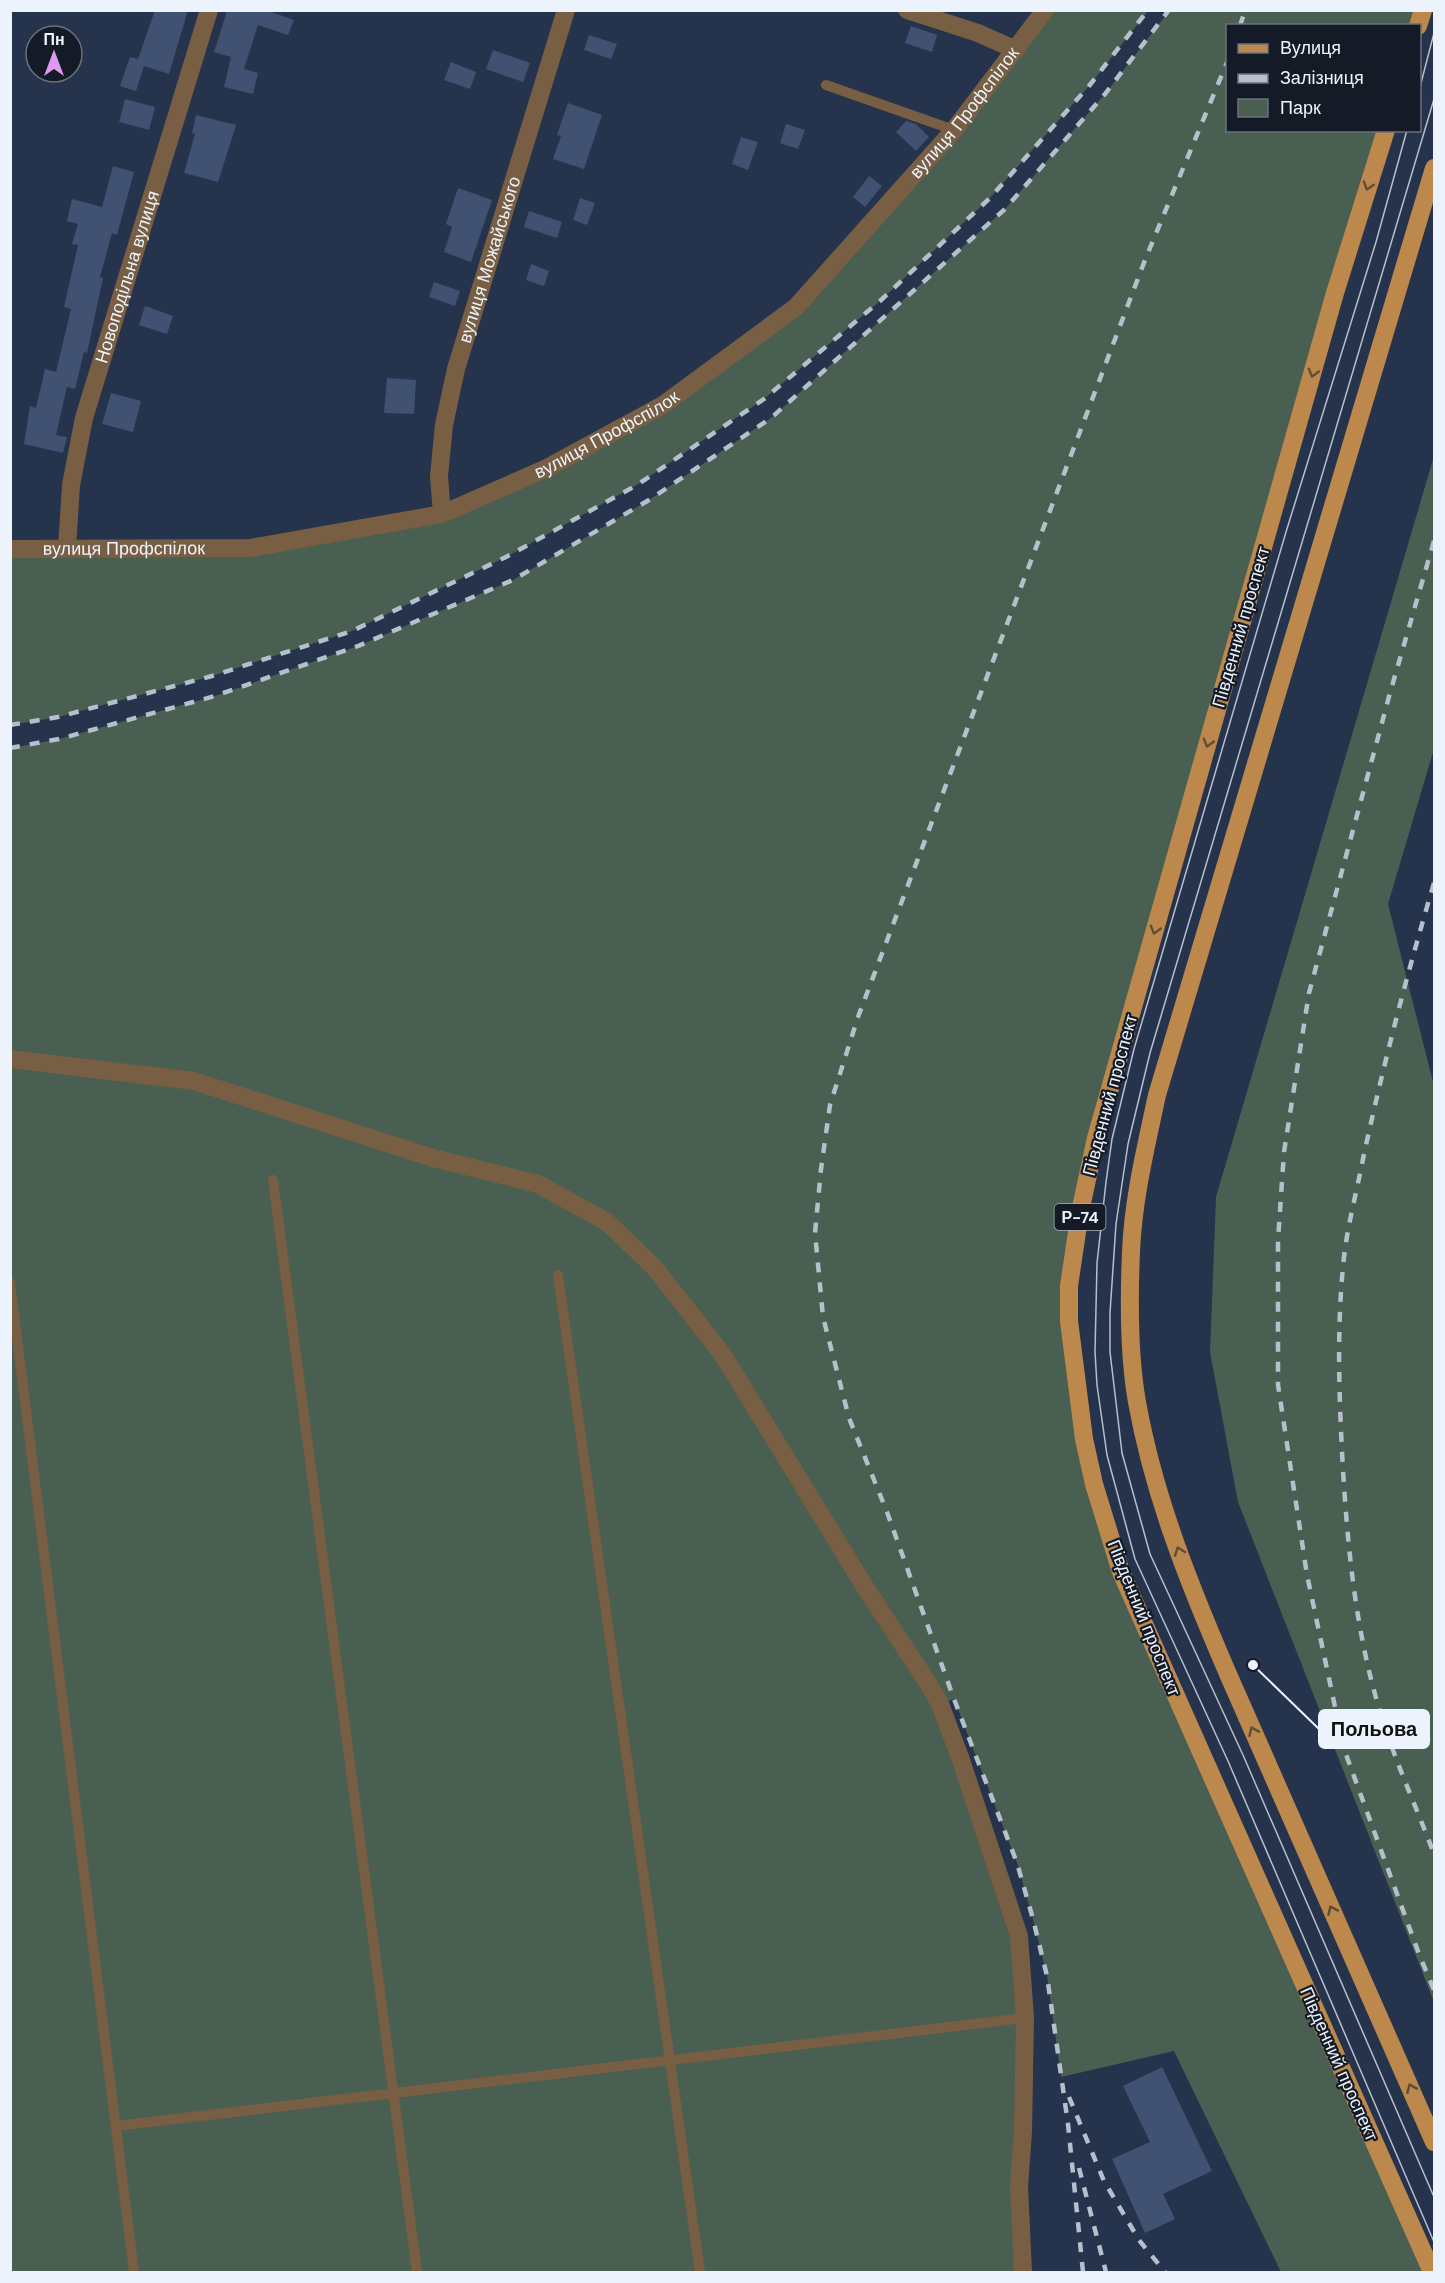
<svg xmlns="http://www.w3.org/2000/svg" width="1445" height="2283" viewBox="0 0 1445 2283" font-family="'DM Sans',sans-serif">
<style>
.green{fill:#485f51}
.building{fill:#405171}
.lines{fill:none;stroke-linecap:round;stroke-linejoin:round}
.lane{stroke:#785f43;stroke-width:10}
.street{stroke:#785f43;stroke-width:18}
.primary{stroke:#bc884c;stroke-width:18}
.tram{stroke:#b7bfcc;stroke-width:1.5}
.rail{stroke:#b7bfcc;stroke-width:4.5;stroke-dasharray:10 10;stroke-linecap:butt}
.oneway{stroke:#604c37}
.labels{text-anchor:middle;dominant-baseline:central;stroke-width:4.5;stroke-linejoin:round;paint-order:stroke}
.shield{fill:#151b26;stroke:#acb2bc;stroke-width:1.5}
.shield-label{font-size:16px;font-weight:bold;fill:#edf3fc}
.street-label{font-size:18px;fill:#edf3fc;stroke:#151b26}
.leader{fill:none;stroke:#edf3fc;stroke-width:2}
.callout-dot{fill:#edf3fc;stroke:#151b26;stroke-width:2}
.callout{fill:#edf3fc;stroke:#edf3fc;stroke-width:2}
.callout-label{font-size:20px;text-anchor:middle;font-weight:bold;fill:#111}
</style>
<rect width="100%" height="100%" fill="#26334c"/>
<path class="green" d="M1045,11H1148L1089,86L990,198L880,301L764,399L637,485L506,557L352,631L212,676L58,717L11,725V549L250,548L442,514L663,405L796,307Z
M1169,11H1423L1418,25L1228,26V130L1386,131L1096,1138L1069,1286L1075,1382L1121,1572L1432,2272H1281L1174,2051L1061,2077L1047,1976L1033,1919L1017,1863L954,1699L940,1704L1019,1936L1023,2272H11V748L59,739L215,696L358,646L513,580L649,500L771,418L1005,209L1105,94Z
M1434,456V749L1388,904L1434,1086V2002L1238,1502L1210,1352L1216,1197Z"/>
<path class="building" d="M155,10H188L169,74L144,66L136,91L120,86L130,57L138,59Z
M225,10H266L294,20L288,35L258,25L244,69L258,73L253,94L224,87L231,57L214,52L226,14Z
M911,26L937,35L932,52L905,43Z
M589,35L617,44L611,59L584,50Z
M493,50L530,63L523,82L486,69Z
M451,62L476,72L470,89L444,80Z
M125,99L155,107L149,130L119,122Z
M568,103L602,115L584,169L553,159L561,136L557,135Z
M196,115L236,125L218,182L184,173L195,134L192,133Z
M906,121L916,124L929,137L916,151L896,132Z
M786,124L805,130L798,149L780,143Z
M741,137L758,142L748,170L732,164Z
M113,166L134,172L117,235L112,233L100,277L103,278L87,353L84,352L75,389L67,387L56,435L67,437L63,453L24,444L30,406L36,408L45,369L56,372L71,309L64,307L78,245L72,244L78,224L67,221L72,199L102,207Z
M869,176L882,186L865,207L853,197Z
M458,188L492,200L471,262L444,252L452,227L446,224Z
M580,198L595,203L587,225L573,220Z
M529,211L562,222L557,238L524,227Z
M531,264L549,271L544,286L526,280Z
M434,282L460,291L455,306L429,297Z
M145,306L173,316L167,334L139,325Z
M387,378L416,380L414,414L384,413Z
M111,393L141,401L133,432L102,424Z
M1162,2067L1212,2171L1163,2194L1175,2219L1145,2233L1112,2159L1150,2142L1123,2086Z"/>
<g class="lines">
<path class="lane" d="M826,85L954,130
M273,1180L417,2272
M558,1275L700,2272
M10,1282L134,2272
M116,2126L1025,2018"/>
<g class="street">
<path d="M907,10L978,33L1016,50"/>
<path id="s1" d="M442,514L439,476L444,425L456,369L566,10"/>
<path id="s2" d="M67,548L71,485L84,418L209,10"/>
<path id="s3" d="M10,549L250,548L442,514L547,468L663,405L796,307L954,130L1045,10"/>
<path d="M10,1059L194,1081L433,1158L538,1184L607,1222L654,1267L723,1355L865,1587L928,1683L940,1704L961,1760L1019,1936L1025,2018L1023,2131L1019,2187L1023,2272"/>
</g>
<path class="primary" d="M1418,26L1423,10
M1386,130L1335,293L1096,1138L1080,1212L1069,1286V1321L1084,1439L1094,1484L1121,1572L1432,2272
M1434,168L1157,1095C1146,1147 1133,1199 1131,1252C1129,1298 1129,1357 1137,1402C1154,1497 1190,1586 1228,1674L1434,2142"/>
<path class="tram" d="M1420,87L1434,33
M1434,99L1150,1053L1128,1144L1116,1224L1110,1313V1352L1122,1453L1150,1554L1243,1755L1434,2197
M1407,130L1376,242L1286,532L1134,1049L1112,1139L1106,1182L1097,1263L1095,1352L1097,1385L1107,1455L1135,1559L1228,1761L1434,2242"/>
<path class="rail" d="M1240,26L1245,10
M1434,541L1390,693L1309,993L1284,1152L1278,1240V1385L1307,1575L1344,1749L1419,1954L1434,1990
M10,725L58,717L212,676L352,631L506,557L637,485L764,399L880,301L990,198L1089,86L1148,10
M10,748L59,739L215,696L358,646L513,580L649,500L771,418L1005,209L1105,94L1169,10
M1434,883C1407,974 1383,1066 1363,1159C1356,1195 1346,1231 1343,1267C1337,1329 1339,1391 1342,1452C1347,1543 1355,1636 1384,1724C1398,1768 1418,1811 1434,1854
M1069,2097L1104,2181L1139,2240L1165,2272
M1079,2168L1106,2272
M1083,2272L1068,2124L1047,1976L1033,1919L1017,1863L954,1699L887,1512L849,1418L823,1317L815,1233L821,1169L830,1105L858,1017L1145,260L1228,60"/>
</g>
<defs><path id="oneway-chevron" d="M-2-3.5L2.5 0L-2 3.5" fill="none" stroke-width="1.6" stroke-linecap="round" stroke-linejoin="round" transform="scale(1.5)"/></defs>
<g class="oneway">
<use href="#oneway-chevron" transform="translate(1368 186) rotate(107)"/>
<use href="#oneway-chevron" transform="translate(1313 373) rotate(106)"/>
<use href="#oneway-chevron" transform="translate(1208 743) rotate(106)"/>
<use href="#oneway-chevron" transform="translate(1155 930) rotate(106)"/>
<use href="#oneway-chevron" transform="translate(1179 1551) rotate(-110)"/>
<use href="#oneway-chevron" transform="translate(1253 1731) rotate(-114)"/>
<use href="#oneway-chevron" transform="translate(1332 1910) rotate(-114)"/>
<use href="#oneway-chevron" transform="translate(1411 2088) rotate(-114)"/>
</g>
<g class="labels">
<rect class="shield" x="1054.5" y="1204" width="51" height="26" rx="4.5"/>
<g class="shield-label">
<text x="1080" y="1217">Р-74</text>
</g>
<g class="street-label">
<text stroke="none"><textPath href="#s3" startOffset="1104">вулиця Профспілок</textPath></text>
<text stroke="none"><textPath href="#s1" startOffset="261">вулиця Можайського</textPath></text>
<text stroke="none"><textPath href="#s2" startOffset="279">Новоподільна вулиця</textPath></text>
<text stroke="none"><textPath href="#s3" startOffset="618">вулиця Профспілок</textPath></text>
<text stroke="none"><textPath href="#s3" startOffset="114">вулиця Профспілок</textPath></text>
<text transform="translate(1241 627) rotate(-74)">Південний проспект</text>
<text transform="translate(1110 1095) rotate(-75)">Південний проспект</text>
<text transform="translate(1144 1618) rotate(68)">Південний проспект</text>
<text transform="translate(1339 2064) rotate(66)">Південний проспект</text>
</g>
</g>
<path class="leader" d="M1253 1665L1319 1729"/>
<circle class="callout-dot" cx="1253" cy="1665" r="6"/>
<rect class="callout" x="1319" y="1710" width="110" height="38" rx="6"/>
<g class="callout-label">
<text x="1374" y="1736">Польова</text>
</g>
<rect width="1445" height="2283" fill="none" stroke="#edf3fc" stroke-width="24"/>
<rect x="1226" y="24" width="195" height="108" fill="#151b26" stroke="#6b717c" stroke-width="1.5"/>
<rect x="1238" y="44" width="30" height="9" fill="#bc884c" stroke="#6b717c" stroke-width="1.5"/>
<text x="1280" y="54" font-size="18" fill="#edf3fc">Вулиця</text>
<rect x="1238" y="74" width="30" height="9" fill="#b7bfcc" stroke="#6b717c" stroke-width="1.5"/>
<text x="1280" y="84" font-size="18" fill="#edf3fc">Залізниця</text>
<rect x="1238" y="99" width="30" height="18" fill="#485f51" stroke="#6b717c" stroke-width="1.5"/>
<text x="1280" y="114" font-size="18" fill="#edf3fc">Парк</text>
<g transform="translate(54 54)"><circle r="28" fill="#151b26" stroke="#6b717c" stroke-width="1.5"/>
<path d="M0-4.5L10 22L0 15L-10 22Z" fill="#dd99f3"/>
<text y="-9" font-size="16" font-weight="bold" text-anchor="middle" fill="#edf3fc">Пн</text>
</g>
</svg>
